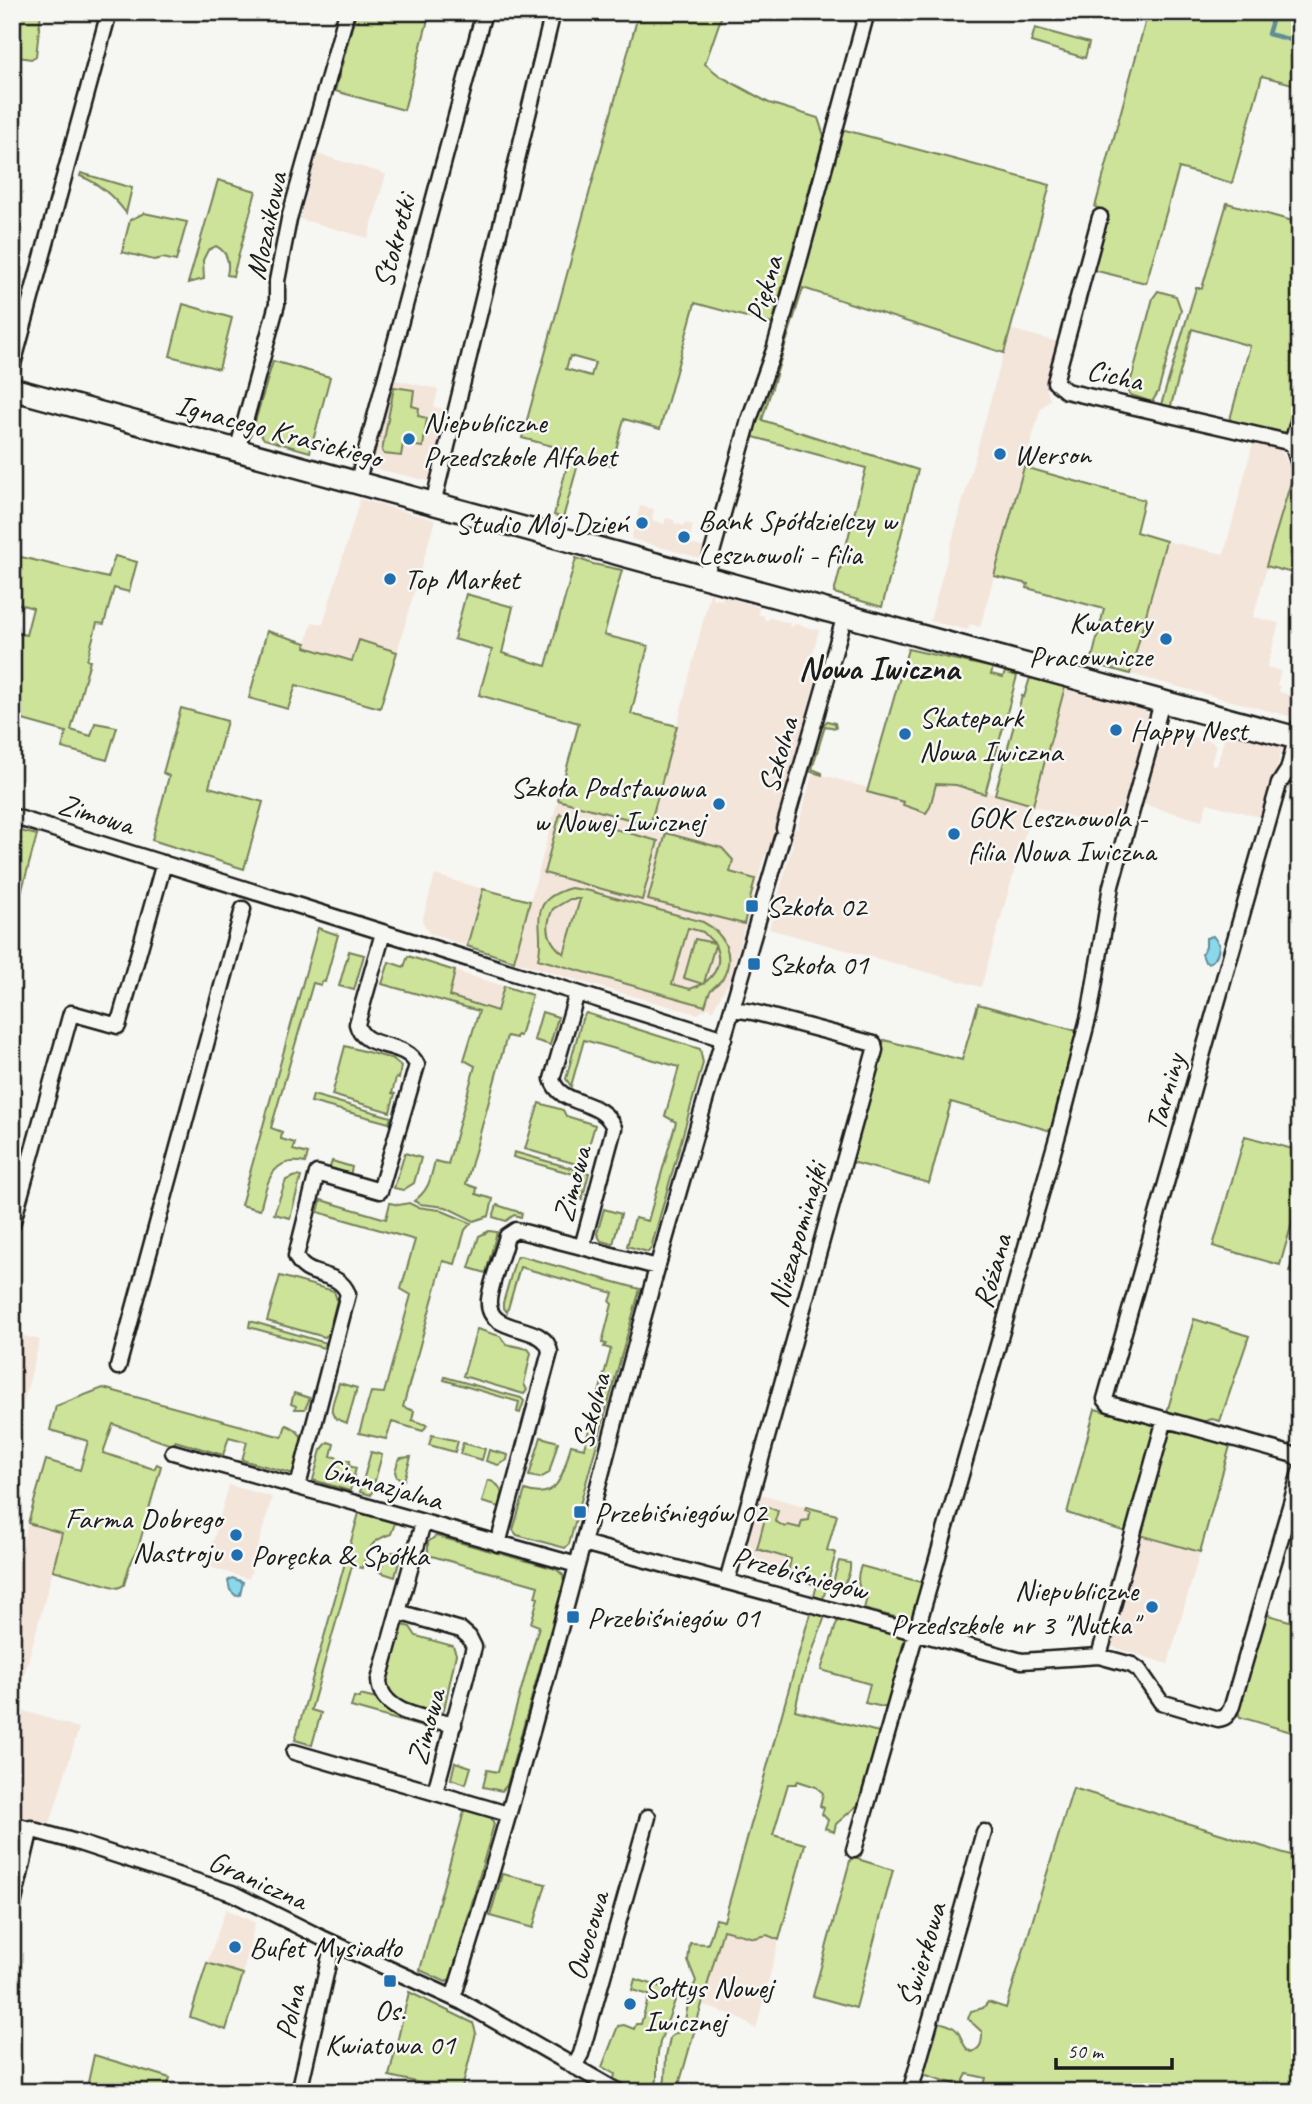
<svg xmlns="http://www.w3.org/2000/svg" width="1312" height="2104" viewBox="0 0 1312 2104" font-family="Caveat,sans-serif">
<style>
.built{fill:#f4e5da}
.green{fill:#cde399;stroke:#74805a;stroke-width:2;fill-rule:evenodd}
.water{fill:#8bd7eb;stroke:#5f8c98;stroke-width:2}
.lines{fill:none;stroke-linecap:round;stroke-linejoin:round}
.stream{stroke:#5f8c98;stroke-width:4.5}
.street-casing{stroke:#1c1c1c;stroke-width:19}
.secondary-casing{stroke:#1c1c1c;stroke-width:26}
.street{stroke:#f6f6f2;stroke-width:14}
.secondary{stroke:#f6f6f2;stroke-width:21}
.poi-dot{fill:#1f6fb2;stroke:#f6f6f2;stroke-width:2.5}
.labels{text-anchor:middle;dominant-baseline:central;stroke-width:5;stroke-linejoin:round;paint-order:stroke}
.street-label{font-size:30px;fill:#1c1c1c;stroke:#f6f6f2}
.poi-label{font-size:30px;fill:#1c1c1c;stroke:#f6f6f2;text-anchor:start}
.quarter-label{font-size:33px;font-weight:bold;fill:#1c1c1c;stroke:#f6f6f2}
</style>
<rect width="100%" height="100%" fill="#f6f6f2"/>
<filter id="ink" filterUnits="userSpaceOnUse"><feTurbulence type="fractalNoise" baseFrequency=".0143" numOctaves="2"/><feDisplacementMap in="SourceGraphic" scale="14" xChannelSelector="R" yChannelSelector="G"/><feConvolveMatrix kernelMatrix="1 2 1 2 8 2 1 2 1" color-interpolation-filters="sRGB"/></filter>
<g filter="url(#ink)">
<path class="built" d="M317,154L386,174L368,238L300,219Z
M1010,329L1058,342L1045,384L1050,399L1040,410L980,627L970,624L967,630L930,621Z
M391,379L438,389L434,407L450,411L433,482L368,467Z
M1253,443L1281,449L1293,475L1253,617L1279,623L1267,667L1281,671L1277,685L1280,686L1279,692L1300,698L1296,718L1130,674L1166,541L1224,554Z
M360,499L435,520L397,652L359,641L353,661L305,647L312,622L323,624Z
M640,506L654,509L652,520L664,524L666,518L674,520V523L684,526L685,523L693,525L688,543L705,548L703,559L631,539Z
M710,593H713L712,598L716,599L722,600L723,596L759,607L758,614L764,616V619L768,620L770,618L790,623L789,626L793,627L795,624L819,630L811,660L820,663L776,823L797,829L813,772L868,788L867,792L904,802L903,805L925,812L930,807L936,784L956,785L984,794L985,791L1033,805L1065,687L1145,710L1148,715L1118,830L1033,806L981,987L769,929L793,843L773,837L769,852L764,857L729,982L712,1011L710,1007L697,1014L600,987L514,961L558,800L651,824L677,726Z
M1163,729L1213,742V744L1216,745L1211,764L1217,766L1226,731L1283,746L1263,818L1207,803L1202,821L1143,804Z
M435,875L483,889L467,946L429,933L422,921Z
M455,971L504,986L498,1011L448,996Z
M12,1333L40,1340L12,1447Z
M229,1485L272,1497L249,1579L206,1566Z
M760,1494L837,1515L817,1586L742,1564Z
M28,1523L63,1533L15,1708L79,1728L50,1824L12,1814V1579Z
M1140,1535L1200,1552L1168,1664L1110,1646Z
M226,1909L255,1923L243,1974L207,1963Z
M723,1929L754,1938L767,1935L779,1940L756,2029L736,2016L701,2005Z"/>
<path class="green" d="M12,12H41L36,56L31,59L12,56Z
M356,12H430L404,110L335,91Z
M639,12H723L705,64L720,76L769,103L818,118L824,136L772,324L695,303L660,429L624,419L612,465L580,457L563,518L554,515L571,451L522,438ZM570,356L595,363L591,376L566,369Z
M1148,12H1300V86L1262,76L1232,183L1179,168L1146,283L1093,270L1108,212L1095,207Z
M1035,28L1089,43L1085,58L1031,42Z
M841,129L1050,185L1004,353L803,288L762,420L918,470L882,607L834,593L866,468L750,436Z
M81,173L132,188L126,213C114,197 99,183 80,176Z
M218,180L256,191L233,276L227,275C230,262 228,252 216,246L208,250L203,260L204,279L188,283Z
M1227,203L1300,223V399L1294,423L1287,435L1229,423L1250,346L1192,329L1170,409L1161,405L1196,288H1202Z
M144,213L187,222L176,261L163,258L154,260L122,252L130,220Z
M1158,291L1176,296L1181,310L1158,392L1152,402L1131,395L1128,391L1153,298Z
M183,304L232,318L219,369L170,356Z
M273,361L330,377L310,452L264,439L254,425Z
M394,387L414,390L412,406L419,408L418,416L427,418L423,447L403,444L401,456L384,454L382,451Z
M1024,467L1144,500L1136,532L1166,541L1130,674L1091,663L1104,609L1027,588L1028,584L994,576Z
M1296,474L1300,486V575L1266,566L1293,475Z
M17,556L108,578L115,556L137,562L129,592L114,588L104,624L97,623L87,660L90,661L71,730L91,736L95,723L117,727L107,760L62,748L66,732L12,717V632L26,635L33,608L12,602V574Z
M576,558L593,564L622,570L604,635L648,646L631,714L677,726L650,825L558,800L579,723L479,695L492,650L454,639L466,594L513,607L502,653L546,666Z
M267,631L306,643L305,647L352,661L359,640L397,652L380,708L296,685L288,709L249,698Z
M908,649L993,668L991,674L1003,677L1005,672L1017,676L985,794L956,785L936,784L930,807L926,813L903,805L904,802L867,792Z
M1030,678L1065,687L1033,805L995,794L1022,696L1024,697Z
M181,708L227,721L209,787L263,802L244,869L152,840L169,776L163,773Z
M827,721L835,723L836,728L825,726L812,769L822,773V775L809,771L822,726Z
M1300,766V802L1290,799L1293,786L1290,784Z
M560,814L658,841L642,900L544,873Z
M12,829L37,835L12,926Z
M666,833L722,848L733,860L730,872L755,879L744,924L648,900Z
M571,888L590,891L703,922C724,933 736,955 723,978C719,983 715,986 711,990C708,994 707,1001 705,1006L538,959C547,929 522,901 571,888ZM570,899H580L564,954C548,942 544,927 553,909ZM688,928L703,932L714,943L695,939L684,978L703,984L690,989L672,984ZM715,945C722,961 718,973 704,983Z
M483,889L530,901L514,961L467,946Z
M318,928L338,935L325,982L322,981L321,985L313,983L271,1128L282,1132L281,1139L295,1143L293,1150L308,1154L305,1163C271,1155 267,1184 260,1210L241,1205Z
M349,951L364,955L354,990L339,986Z
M408,956L455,971L449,996L497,1011L504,986L532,995L520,1036L517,1035L516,1038L507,1036L466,1184L477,1188L476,1194L493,1199L489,1216L474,1221L446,1207L420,1204L414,1201C430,1189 430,1179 435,1161L448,1164L475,1066L464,1060L479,1011L382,984L389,962L404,967Z
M978,1004L1077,1031L1051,1131L951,1102L929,1183L852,1162L884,1040L962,1060Z
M542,1012L558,1017L550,1045L534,1040Z
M586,1013L700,1049L703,1063L651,1248L648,1252L627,1246L635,1218L648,1221L676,1122L665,1116L679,1067L584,1040L571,1086L566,1079L582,1019Z
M345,1046L393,1059L401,1066L399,1079L396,1078L392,1093L395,1094L390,1112L332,1095Z
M313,1095L391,1117L389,1123L311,1102Z
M539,1103L563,1110L566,1116L595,1125L583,1166L525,1149Z
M1245,1136L1300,1151V1195L1280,1265L1213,1246Z
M514,1152L589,1173L582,1200L578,1199L584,1177L513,1157Z
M405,1153L421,1158L414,1183L403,1190L394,1188Z
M332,1161L352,1167L350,1176L329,1170Z
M296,1176L301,1177L290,1218L274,1214L286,1180Z
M321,1200L386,1219L390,1203L399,1205L409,1203L417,1207L440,1210L471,1223L465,1230L455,1264L443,1261L403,1407L414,1411L412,1420L427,1425L423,1431L392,1422L386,1439L359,1433L371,1392L384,1393L411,1295L401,1289L415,1240L318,1212Z
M497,1205L522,1213L521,1217L514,1215L506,1221L493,1217Z
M604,1209L621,1214L613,1244L601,1241L597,1234Z
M489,1231L497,1232L486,1273L469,1268L479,1236Z
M1300,1234V1275L1289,1272Z
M520,1256L640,1289L569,1544L565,1548L517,1535L513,1530L525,1490C560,1503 564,1469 571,1445L584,1448L611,1349L604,1347L606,1344L602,1343L612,1304L610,1302L613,1293L520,1267L507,1312L503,1307V1303L516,1258Z
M280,1276L334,1291L337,1300L329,1332L325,1337L267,1321Z
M1194,1319L1249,1336L1220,1421L1212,1419L1202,1422L1167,1412Z
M250,1321L326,1343L324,1348L249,1327Z
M477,1329L500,1336L506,1344L528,1349L531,1353L524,1384L527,1390L524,1394L463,1376Z
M445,1377L521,1398L524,1401L520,1413L517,1412L519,1402L444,1380Z
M339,1383L357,1388L347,1423C322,1417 334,1403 339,1383Z
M103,1388L282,1437L286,1425C313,1435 300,1454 294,1474L242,1460L247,1442L229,1437L223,1455L175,1441L174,1446L113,1424L103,1453L154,1469L157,1464L161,1466L139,1545L129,1567L124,1585L118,1588L53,1570L62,1533L28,1523L46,1460L80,1470L88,1441L50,1430L56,1406Z
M294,1393L310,1398L305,1409H295L296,1406L291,1404Z
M1095,1409L1157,1426L1126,1532L1067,1513Z
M1170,1429L1230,1446L1200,1552L1140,1535Z
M432,1435L458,1441L455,1452L429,1445Z
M541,1437L558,1442L549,1473L540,1478L529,1476Z
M328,1442L334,1444L331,1456L350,1461L349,1466L356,1468L350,1491L313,1480L321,1450Z
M463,1443L485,1449L482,1460L460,1454Z
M489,1450L508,1455L507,1460L498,1465L486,1461Z
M371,1452L382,1455L371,1495L360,1492Z
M411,1457L404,1480L397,1477L395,1472L398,1461L401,1458Z
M488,1480C503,1485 503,1493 500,1507L482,1502Z
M768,1507L778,1511L775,1521L785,1527L788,1525L800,1528L802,1521L809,1520L810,1511L805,1510L806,1507L837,1515L827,1550L836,1553L823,1599L814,1596L817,1585L787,1577L791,1559L757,1549Z
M359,1513L395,1523L391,1534C371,1540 368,1549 362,1568L352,1566L311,1710L321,1713L312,1745L295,1740Z
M436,1536L556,1569L563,1575L564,1582L507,1785L502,1791L483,1787L487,1770L498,1772L539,1626L531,1623L538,1598L535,1597L538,1586L428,1555V1542Z
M393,1552H400L401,1554L395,1577L380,1572L385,1555Z
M839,1561L850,1563C851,1572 847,1582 840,1587L832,1586Z
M861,1566L924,1583L914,1622L864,1609L867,1597C857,1590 856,1577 861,1566Z
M811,1610L824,1613L825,1616L801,1683L795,1710L882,1733L859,1804L836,1824L834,1832L825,1828L828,1820L822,1814L824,1808L820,1806L823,1793L816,1787L798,1781L796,1784H788L773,1835L805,1844L779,1940L767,1935L754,1938L723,1930L677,2092H662L665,2079L666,2056L670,2038L673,2034L683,2031L690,1994L696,1981L688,1961L690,1943L708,1944L716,1919L724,1921Z
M1265,1614L1300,1624V1726L1298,1734L1240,1717L1238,1712Z
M841,1618L905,1635L888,1708L865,1703L870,1684L821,1670L838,1619Z
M399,1624L410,1627L416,1636L453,1646L456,1654L443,1714L398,1702L385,1687L387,1665Z
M360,1695L380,1700L391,1712L436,1727L437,1731L351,1707L354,1697L359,1698Z
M455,1762L471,1767L466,1784L451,1779Z
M1073,1788L1300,1858V2092H982L986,2078L967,2074L964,2080V2087L923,2074L937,2022C943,2023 950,2025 954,2028C964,2035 960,2047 972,2052C982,2048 982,2041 982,2032L968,2019L971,2011L983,2008L988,2002L1006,2008Z
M465,1808L491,1817L494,1824L451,1978L446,1982L420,1970Z
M851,1857L893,1870L856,2008L813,1996Z
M502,1874L546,1884L533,1928L490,1916Z
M207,1963L243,1974L226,2030L190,2017Z
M635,1979L675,1991L677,1995L660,2042L657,2059V2080L652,2092H642L614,2079L615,2074L602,2067L618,2026L624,2025L634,2029L636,2024H641L649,1995L632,1990Z
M409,1992L473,2023L476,2033L461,2092L389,2076Z
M94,2055L170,2078L166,2092H102L87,2087Z"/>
<path class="water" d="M1213,936L1219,944C1219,952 1217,960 1208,963L1205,962L1202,954L1206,947V938Z
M232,1578L243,1582L240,1595L236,1596L230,1590L228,1581Z"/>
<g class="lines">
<path class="stream" d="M1273,17L1268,34L1300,42"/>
<g class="street-casing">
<path id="street" d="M1100,217L1055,382L1066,391L1292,443
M12,368L109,12
M1300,415L1292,443L1300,467
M237,451L277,304V281L289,219L347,12
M357,484L484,12
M433,504L553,12
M705,578L749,420L774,350L798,265L867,12
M1300,724L1288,770L1279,784L1105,1399L1109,1404L1294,1455L1300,1460
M12,816L724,1039
M784,828L845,615
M12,1225L71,1013L118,1026L164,863
M582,1247L657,1267
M118,1367L243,909
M173,1452L577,1565
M298,1486L348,1294C338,1268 306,1281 296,1256L317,1173L380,1191L417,1065C406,1039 363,1052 357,1024L383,933
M423,1523L398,1612L461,1630L469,1637L474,1647L435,1792
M583,1543L1022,1661L1099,1656L1132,1665L1139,1670L1161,1702L1218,1719C1227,1718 1228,1714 1232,1706L1300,1472
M498,1544L550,1352C546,1321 486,1337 489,1300C491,1282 502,1255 507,1236L516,1230L582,1247L614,1128C602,1097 560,1108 552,1079L577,993
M727,1581L875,1050L874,1044L753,1012L732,1009
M398,1612L379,1680C380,1714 428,1718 454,1725
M1099,1656L1165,1419
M294,1752L508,1814
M12,1824L76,1842L232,1893L322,1938L462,2002L619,2092
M854,1850L1059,1131L1090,1011L1111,886L1162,702
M12,1909L31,1828
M453,1998C510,1819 558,1638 606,1456C660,1249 722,1044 782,838
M574,2067L581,2054L648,1817
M299,2092L333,1943
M910,2092L984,1832"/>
</g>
<g class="secondary-casing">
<path id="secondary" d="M12,389L1300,739"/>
</g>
<use href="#street" class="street"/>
<use href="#secondary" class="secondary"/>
</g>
</g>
<g class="poi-dot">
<circle cx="409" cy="439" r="7"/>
<circle cx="1000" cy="454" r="7"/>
<circle cx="642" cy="523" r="7"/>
<circle cx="684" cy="537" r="7"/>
<circle cx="390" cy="579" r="7"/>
<circle cx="1166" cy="639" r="7"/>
<circle cx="1116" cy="730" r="7"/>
<circle cx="905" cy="734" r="7"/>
<circle cx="719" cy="804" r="7"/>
<circle cx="954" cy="834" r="7"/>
<rect x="745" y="899" width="14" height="14" rx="3.5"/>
<rect x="747" y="957" width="14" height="14" rx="3.5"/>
<rect x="573" y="1505" width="14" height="14" rx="3.5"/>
<circle cx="236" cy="1535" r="7"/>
<circle cx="237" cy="1555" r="7"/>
<circle cx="1152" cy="1607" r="7"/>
<rect x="566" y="1610" width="14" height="14" rx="3.5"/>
<circle cx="235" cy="1947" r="7"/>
<rect x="383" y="1974" width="14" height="14" rx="3.5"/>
<circle cx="630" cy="2004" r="7"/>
</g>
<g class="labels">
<g class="street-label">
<text transform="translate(266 226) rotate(-78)">Mozaikowa</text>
<text transform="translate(394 241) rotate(-75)">Stokrotki</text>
<text transform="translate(764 289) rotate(-74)">Piękna</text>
<text transform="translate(1115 375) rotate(13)">Cicha</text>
<text transform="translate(279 431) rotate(15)">Ignacego Krasickiego</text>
<text transform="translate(778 755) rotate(-74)">Szkolna</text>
<text transform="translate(96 814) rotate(17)">Zimowa</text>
<text transform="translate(1165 1092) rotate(-74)">Tarniny</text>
<text transform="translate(572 1184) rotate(-75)">Zimowa</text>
<text transform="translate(797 1235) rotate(-74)">Niezapominajki</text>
<text transform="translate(992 1271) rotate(-74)">Różana</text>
<text transform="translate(591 1411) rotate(-75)">Szkolna</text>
<text transform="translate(383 1484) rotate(16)">Gimnazjalna</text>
<text transform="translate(800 1573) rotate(15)">Przebiśniegów</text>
<text transform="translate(426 1727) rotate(-75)">Zimowa</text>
<text transform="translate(258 1880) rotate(24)">Graniczna</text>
<text transform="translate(587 1936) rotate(-74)">Owocowa</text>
<text transform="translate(922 1955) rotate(-74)">Świerkowa</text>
<text transform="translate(290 2012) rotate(-78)">Polna</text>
</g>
<g class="poi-label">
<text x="423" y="422">Niepubliczne<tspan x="423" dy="34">Przedszkole Alfabet</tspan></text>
<text x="1014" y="454">Werson</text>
<text x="698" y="520">Bank Spółdzielczy w<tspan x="698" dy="34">Lesznowoli - filia</tspan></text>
<text x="628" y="523" text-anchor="end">Studio Mój Dzień</text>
<text x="404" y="579">Top Market</text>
<text x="1152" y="622" text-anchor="end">Kwatery<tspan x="1152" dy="34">Pracownicze</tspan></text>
<text x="919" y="717">Skatepark<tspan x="919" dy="34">Nowa Iwiczna</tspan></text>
<text x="1130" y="730">Happy Nest</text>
<text x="705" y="787" text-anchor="end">Szkoła Podstawowa<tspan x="705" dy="34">w Nowej Iwicznej</tspan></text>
<text x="968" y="817">GOK Lesznowola -<tspan x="968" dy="34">filia Nowa Iwiczna</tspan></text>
<text x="766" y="906">Szkoła 02</text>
<text x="768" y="964">Szkoła 01</text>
<text x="594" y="1512">Przebiśniegów 02</text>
<text x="222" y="1518" text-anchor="end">Farma Dobrego<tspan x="222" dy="34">Nastroju</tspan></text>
<text x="251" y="1555">Poręcka &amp; Spółka</text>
<text x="1138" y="1590" text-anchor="end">Niepubliczne<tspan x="1138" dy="34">Przedszkole nr 3 "Nutka"</tspan></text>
<text x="587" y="1617">Przebiśniegów 01</text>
<text x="249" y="1947">Bufet Mysiadło</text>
<text x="644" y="1987">Sołtys Nowej<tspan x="644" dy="34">Iwicznej</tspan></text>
<text x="390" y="2010" text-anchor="middle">Os.<tspan x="390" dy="34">Kwiatowa 01</tspan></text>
</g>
<g class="quarter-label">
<text x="879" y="668">Nowa Iwiczna</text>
</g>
</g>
<rect width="1312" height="2104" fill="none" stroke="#f6f6f2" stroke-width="42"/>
<rect x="21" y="21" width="1270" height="2062" fill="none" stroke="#1c1c1c" stroke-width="2.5" filter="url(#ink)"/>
<path d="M1056 2058v10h116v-10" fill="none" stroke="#1c1c1c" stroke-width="3.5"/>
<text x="1067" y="2058" font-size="21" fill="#1c1c1c" stroke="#f6f6f2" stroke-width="5" paint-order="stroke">50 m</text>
</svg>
